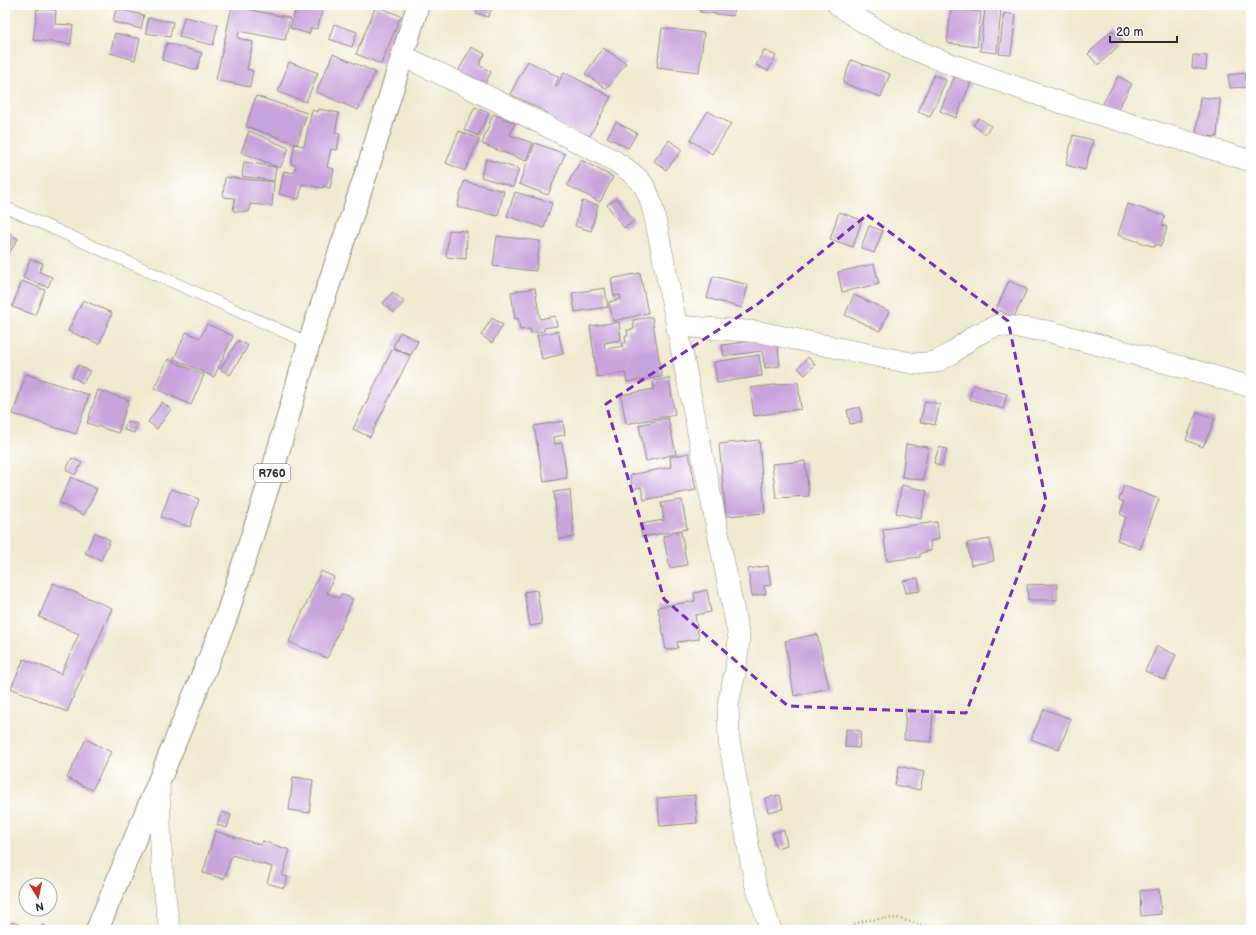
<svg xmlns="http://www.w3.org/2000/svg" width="1256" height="935" viewBox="0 0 1256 935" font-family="'Balsamiq Sans',sans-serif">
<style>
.building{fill:#c9a3dc}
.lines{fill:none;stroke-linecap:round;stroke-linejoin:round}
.lane-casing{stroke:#8d8a7d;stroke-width:12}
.street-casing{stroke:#8d8a7d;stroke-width:22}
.primary-casing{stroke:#8d8a7d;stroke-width:24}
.path{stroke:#8d8a7d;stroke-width:2.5;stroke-dasharray:1 3;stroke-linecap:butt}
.lane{stroke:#fff;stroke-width:11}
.street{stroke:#fff;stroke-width:21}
.primary{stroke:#fff;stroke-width:22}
.marked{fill:none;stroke:#7b2cbf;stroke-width:3;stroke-dasharray:8 5;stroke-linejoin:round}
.labels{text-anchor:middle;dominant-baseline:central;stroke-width:3;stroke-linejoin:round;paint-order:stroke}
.shield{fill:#fff;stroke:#6b6b6b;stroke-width:1}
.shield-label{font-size:11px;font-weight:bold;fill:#2b2b2b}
</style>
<rect width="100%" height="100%" fill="#fff"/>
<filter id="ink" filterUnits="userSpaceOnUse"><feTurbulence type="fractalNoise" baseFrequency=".025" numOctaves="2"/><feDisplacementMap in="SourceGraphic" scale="8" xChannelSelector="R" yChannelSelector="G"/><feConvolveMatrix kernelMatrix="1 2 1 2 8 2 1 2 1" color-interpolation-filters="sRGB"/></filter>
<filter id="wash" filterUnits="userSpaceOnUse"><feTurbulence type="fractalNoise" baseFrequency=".012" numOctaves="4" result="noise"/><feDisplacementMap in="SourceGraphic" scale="16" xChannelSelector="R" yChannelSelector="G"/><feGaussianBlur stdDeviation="0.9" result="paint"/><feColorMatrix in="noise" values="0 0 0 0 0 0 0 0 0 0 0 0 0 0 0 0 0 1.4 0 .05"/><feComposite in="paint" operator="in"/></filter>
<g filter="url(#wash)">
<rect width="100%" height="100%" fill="#efe9cf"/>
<g id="blocks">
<path class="building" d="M287,5H319L317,8L323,10L317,29L311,28L309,34L290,28L296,8Z
M479,5H493L488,17L476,13Z
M701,5H734L733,16L700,12Z
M232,6L290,18L285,40L239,31L238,38L253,42L247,69L253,71L250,87L216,80Z
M376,6L401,16L381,64L356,54Z
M985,8L1001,9L997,53L980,51Z
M37,9L56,10L55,24L73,25L71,44L33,40Z
M116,9L144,15L141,29L113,22Z
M951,9L981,12L977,47L947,43Z
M1004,13L1016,15L1011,55L999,54Z
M184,17L218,25L213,45L179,37Z
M148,18L173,22L170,37L146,33Z
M334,24L357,32L352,47L329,39Z
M662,28L704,33L699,72L657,67Z
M1112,30L1123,42L1098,65L1088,54Z
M115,33L140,39L135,60L110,53Z
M167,43L202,53L197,70L162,60Z
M471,47L485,54L479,65L491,72L484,86L458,72Z
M603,48L626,63L607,89L585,74Z
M764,50L776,56L768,71L756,65Z
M333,54L375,72L358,110L316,92Z
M1193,55L1207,56L1206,70L1192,68Z
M851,60L890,74L881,97L843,83Z
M528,61L559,77L555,85L557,86L564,72L611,97L588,139L546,117L548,113L510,94Z
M289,62L318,73L306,102L278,92Z
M1245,73L1247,87L1230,88L1228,75Z
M5,74L10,76L5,90Z
M934,75L946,80L930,117L918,112Z
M955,75L971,82L956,118L940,111Z
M1118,76L1132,84L1116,112L1102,105Z
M256,96L307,113L297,144L246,126Z
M1200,97L1220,99L1217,137L1196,135Z
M475,107L489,113L478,136L464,130Z
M319,109L339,113L335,133L340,134L337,150L331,149L327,167L334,169L330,188L323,186V188L302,184L299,199L279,194L284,171L294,173L296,165L291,164L295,144L304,146L312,110L318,112Z
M708,111L731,124L712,154L690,140Z
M493,114L515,123L510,135L533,143L526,161L482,144Z
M979,118L991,126L985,134L973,125Z
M616,122L637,133L628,148L607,137Z
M249,131L289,148L280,168L241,152Z
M459,131L479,139L465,171L446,163Z
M1073,135L1093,140L1085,170L1066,165Z
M669,140L682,150L666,170L654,161Z
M535,143L565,154L548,195L519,184Z
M486,159L519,169L513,187L481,177Z
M581,160L613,177L600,202L567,185Z
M244,162L276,167L274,181L242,176Z
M225,177L274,182L272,206L250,204L249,212L233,211L235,198L223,197Z
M464,181L504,191L498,216L457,207Z
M515,192L552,203L544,228L507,216Z
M617,198L634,221L624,228L607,205Z
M582,201L598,205L591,231L575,226Z
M1128,204L1165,216L1162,225L1167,227L1161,246L1156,244L1155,247L1118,235Z
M839,212L862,220L853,247L830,239Z
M869,226L883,231L874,253L861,248Z
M449,230L467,231L466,259L446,257Z
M6,231L18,239L7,256L5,254V233Z
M497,236L540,241L536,271L493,266Z
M30,259L43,263L39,272L52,277L48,287L23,278Z
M874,264L879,284L842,292L838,272Z
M640,273L648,313L613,321L609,302L621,299L620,295L614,296L611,279Z
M713,276L748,285L742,308L707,298Z
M22,281L45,290L35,315L12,307Z
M1009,281L1027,289L1014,317L996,309Z
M535,288L540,319L555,316L557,326L544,328V331L531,333L530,329L520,330L518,318L515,319L511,292Z
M605,288L608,307L575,312L572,293Z
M393,292L404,302L394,313L383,303Z
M854,295L889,311L880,331L845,315Z
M83,300L112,313L99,344L68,331Z
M652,317L662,377L627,382L625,373L597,377L590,326L619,322L621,340L604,343L605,349L623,346L622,343H626L625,336H628L627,330L634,329L633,320Z
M492,318L503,325L492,343L481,335Z
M207,324L233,336L214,377L174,359L186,332L200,338Z
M558,331L563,354L542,359L537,335Z
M400,332L418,341L411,355L393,347Z
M777,338L780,366L765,368L762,351L724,356L722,345Z
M238,340L248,346L230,375L220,369Z
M393,348L410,356L370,437L353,429Z
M759,355L762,376L717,383L714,362Z
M808,357L815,365L805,375L798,368Z
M168,359L204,375L191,405L154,388Z
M78,365L90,371L83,383L72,377Z
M26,374L89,395L76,434L13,414Z
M669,378L675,415L626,424L621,395L654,389L653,381Z
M798,382L801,409L754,416L750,388Z
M973,385L1007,394L1003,409L969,399Z
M98,390L129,400L118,433L87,423Z
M925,401L940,404L935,425L920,422Z
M162,402L171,409L157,429L148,422Z
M860,407L862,422L850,424L847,410Z
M1197,412L1215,419L1203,447L1186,440Z
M668,418L676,454L646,461L639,425Z
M127,421L137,424L134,433L124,430Z
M563,421L565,435L553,437L555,444L562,443L567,478L544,482L534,426Z
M759,440L765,513L726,516L719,444Z
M906,444L928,447L923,480L902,477Z
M939,447L947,449L941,466L934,463Z
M689,453L696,490L644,500L641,487L633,489L630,475L671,467L670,457Z
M72,458L82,463L75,475L66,470Z
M805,461L809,496L776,498L772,464Z
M71,477L97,489L84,515L59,503Z
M902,485L927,491L921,519L896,513Z
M1124,486L1159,499L1140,549L1117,540L1126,517L1120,514L1124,502L1119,500Z
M171,489L199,499L190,527L161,517Z
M570,490L574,537L559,539L554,492Z
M682,500L687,529L642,537L640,524L664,520L661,503Z
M937,522L939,539L930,541L931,551L920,553V557L887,561L883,529Z
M95,532L110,540L101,560L85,553Z
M681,532L687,565L670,568L663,536Z
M990,539L994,561L971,565L967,543Z
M768,566L771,585L764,586L766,594L752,596L748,569Z
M321,571L334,577L327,593L339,598L341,594L353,599L327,658L289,642Z
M918,578L920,591L906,593L903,581Z
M53,583L112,608L67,712L11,688L24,659L61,674L79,634L39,617Z
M1057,584V600H1028L1027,585Z
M537,590L542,624L530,626L524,592Z
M707,590L711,612L695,615L699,639L677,642L678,648L666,650L658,607L695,601L694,593Z
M817,634L829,688L794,696L785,641Z
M1157,646L1176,655L1165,680L1145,671Z
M906,709L933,711L931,742L904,740Z
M1044,709L1071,719L1059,750L1031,739Z
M846,729L861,731L859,748L845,747Z
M86,739L111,752L92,790L67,778Z
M899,766L924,772L920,790L895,785Z
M293,777L313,780L309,813L289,810Z
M695,795L697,823L660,826L657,798Z
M780,795L783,809L768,812L765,798Z
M222,812L231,815L227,828L217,825Z
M784,830L787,845L776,848L772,833Z
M215,831L261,845L262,841L290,850L282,876L288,877L284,888L267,883L272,867L232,855L224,879L203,873Z
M1159,889L1161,914L1141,916L1140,891Z
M5,920L10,922L6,930H5Z
M13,922L30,930H10Z
M43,924L51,930H41L39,929Z"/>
</g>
</g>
<g filter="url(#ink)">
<use href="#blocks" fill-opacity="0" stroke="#8d8a7d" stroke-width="1"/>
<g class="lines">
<g class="lane-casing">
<path id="lane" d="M5,207L309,343"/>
</g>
<g class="street-casing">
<path id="street" d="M838,5L860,20L901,44L945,62L1062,103L1251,161
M403,56L493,99L615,161C625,168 635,174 642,183C652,197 655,220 659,237L739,638L736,668L728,704L729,741L755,883L771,930
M677,326L760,332L916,364L936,362L952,353L974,336L998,325L1047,331L1186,368L1251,387
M159,781C160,831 161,881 170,930"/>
</g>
<g class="primary-casing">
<path id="primary" d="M97,930L159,781L226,618L270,480L309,343L368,168L418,5"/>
</g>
<path class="path" d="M849,930L856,923L868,920L897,918L921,925L957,930"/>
<use href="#lane" class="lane"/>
<use href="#street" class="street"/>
<use href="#primary" class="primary"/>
</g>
</g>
<path class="marked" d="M867,215L1008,321L1046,501L966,713L788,706L664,599L606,404L759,303Z"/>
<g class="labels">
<rect class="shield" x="254" y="464" width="36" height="18" rx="3"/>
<g class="shield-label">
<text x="272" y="473">R760</text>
</g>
</g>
<rect width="1256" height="935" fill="none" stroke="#fff" stroke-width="20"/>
<g transform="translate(38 897) rotate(170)"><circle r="19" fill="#ffffff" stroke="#aaaaaa"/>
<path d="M0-3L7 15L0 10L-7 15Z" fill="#c8321e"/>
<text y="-6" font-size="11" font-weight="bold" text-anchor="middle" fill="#2b2b2b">N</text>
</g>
<path d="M1110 36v6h67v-6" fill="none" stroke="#2b2b2b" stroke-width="2"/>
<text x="1116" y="36" font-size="12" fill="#2b2b2b" stroke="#ffffff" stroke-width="3" paint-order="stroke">20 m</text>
</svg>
